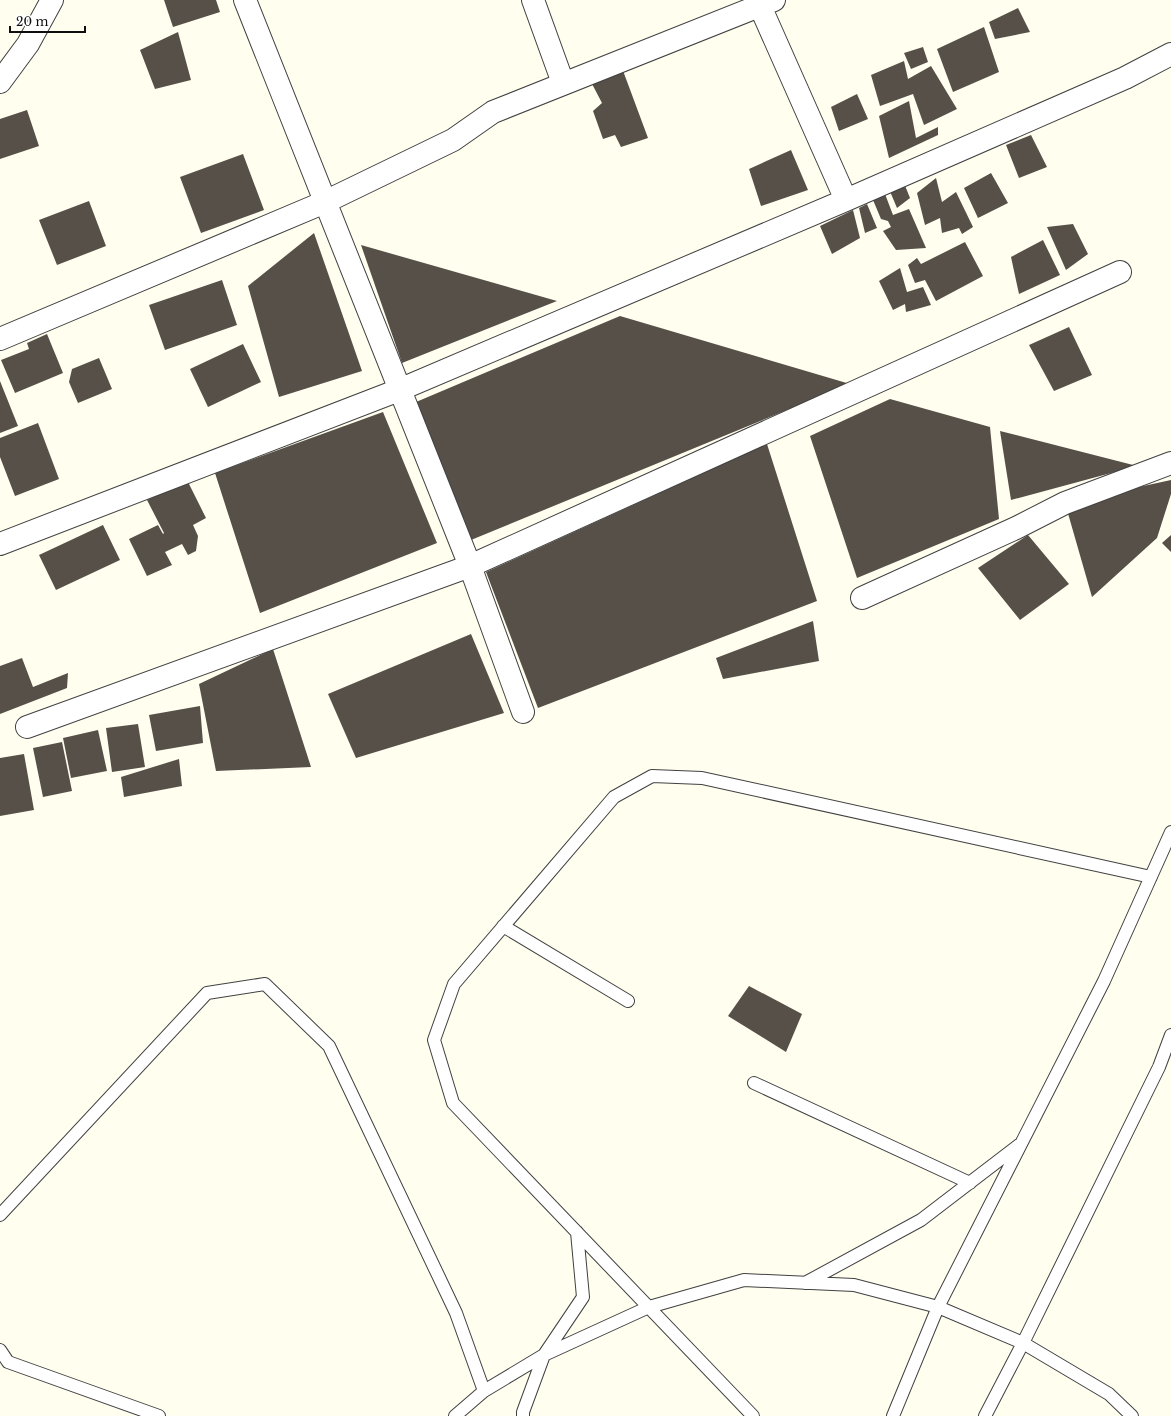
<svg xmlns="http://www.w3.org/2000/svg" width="1171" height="1416" viewBox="0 0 1171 1416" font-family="'Libre Baskerville',serif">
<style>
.building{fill:#575049}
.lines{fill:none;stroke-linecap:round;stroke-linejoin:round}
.lane-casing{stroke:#414141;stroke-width:14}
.street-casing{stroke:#414141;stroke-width:24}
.lane{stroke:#fff;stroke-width:12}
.street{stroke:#fff;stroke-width:22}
</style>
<rect width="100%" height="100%" fill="#fffeef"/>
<path class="building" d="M164,0H216L220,12L173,27Z
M1018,8L1030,32L995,39L989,22Z
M984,27L999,72L953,92L937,49Z
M178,32L191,80L155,89L140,50Z
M923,47L928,62L911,69L904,53Z
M904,61L908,79L931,66L957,109L924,125L913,94L880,106L871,75Z
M622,68L648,138L621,147L615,135L603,139L593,111L602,103L591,82Z
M857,94L868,119L839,131L831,107Z
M909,101L916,138L938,127V135L889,158L879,116Z
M27,110L39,146L0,159V119Z
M1031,135L1047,167L1019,178L1006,145Z
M791,150L808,190L761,206L749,169Z
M243,154L264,210L201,233L180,177Z
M991,173L1008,203L978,218L964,188Z
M936,178L942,202L956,192L973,227L962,234L959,228L942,233L940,218L925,225L917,193Z
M904,183L910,198L897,208L889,189Z
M885,194L893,215L909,209L926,248L896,250L883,231L891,227L888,221L881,219L873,200Z
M89,201L106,246L57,265L39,220Z
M867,204L877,228L865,233L859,208Z
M853,210L860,238L832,254L820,226Z
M1073,224L1088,254L1066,270L1047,227Z
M314,233L362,371L279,397L248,286Z
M1043,240L1060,275L1019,294L1011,257Z
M965,242L983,276L936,301L925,280L915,283L908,265L917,258L921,264Z
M361,245L557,301L402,363Z
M900,268L907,292L923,287L931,305L906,312L905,304L893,310L879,281Z
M222,280L237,325L165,350L149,305Z
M620,316L850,384L471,540L416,402Z
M1069,327L1092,375L1054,391L1029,345Z
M47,334L63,373L15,393L1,360L29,349L27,343Z
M243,344L261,382L208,407L190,369Z
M99,358L112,389L78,403L69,382L72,369Z
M0,381L18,426L0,433Z
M890,399L990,427L999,519L857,578L810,436Z
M383,412L437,543L260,613L215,473Z
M38,423L59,479L15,496L0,457V438Z
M1000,431L1137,466L1011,500Z
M767,444L817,601L538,708L486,572Z
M187,480L206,518L193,525L198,536L196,551L188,555L182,544L165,552L172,565L147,576L129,539L158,525L163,534L164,533L147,500Z
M1171,480V494L1157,538L1092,597L1065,503Z
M103,525L120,560L56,590L39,555Z
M1028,535L1069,584L1020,620L978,568Z
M1171,535V552L1162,543Z
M813,621L819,661L723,679L716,658Z
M471,634L504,713L356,758L328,694Z
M273,649L311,767L216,771L199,684Z
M22,658L33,687L68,673L67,688L0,714V666Z
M200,706L203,743L156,751L149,715Z
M138,724L145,767L112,772L106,728Z
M98,730L107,771L71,778L63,738Z
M62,742L72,791L43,797L33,748Z
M24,754L34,810L0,816V758Z
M179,759L182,786L124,797L121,777Z
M749,986L802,1014L786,1052L728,1016Z"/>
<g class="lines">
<g class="lane-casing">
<path id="lane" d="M503,926L628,1001
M754,1083L970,1183
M0,1215L207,993L265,984L329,1046L456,1313L484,1391
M805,1283L921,1220L1019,1145
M0,1350L8,1362L159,1416
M455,1416L484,1391L544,1355L649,1307L744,1280L854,1285L938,1307L1023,1343L1109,1394L1132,1416
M523,1416V1412L544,1355L583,1297L577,1232
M753,1416L453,1103L434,1040L454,984L614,797L652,776L702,778L1151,877
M893,1416L938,1307L1104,981L1171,832
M985,1416L1023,1343L1159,1067L1171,1035"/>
</g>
<g class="street-casing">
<path id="street" d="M245,0L470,566L523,712
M533,0L563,83
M760,6L846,200
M0,82L28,44L52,0
M0,339L325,202L453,140L493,112L774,0
M0,544L399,390L846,200L1125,78L1171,54
M862,598L1016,528L1065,503L1171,463
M27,727L470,566L1120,272"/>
</g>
<use href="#lane" class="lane"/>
<use href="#street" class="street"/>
</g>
<path d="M10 26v6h75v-6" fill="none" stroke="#0e0e0e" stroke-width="2"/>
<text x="16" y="26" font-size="12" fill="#0e0e0e" stroke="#ffffff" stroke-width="3" paint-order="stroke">20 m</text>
</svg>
